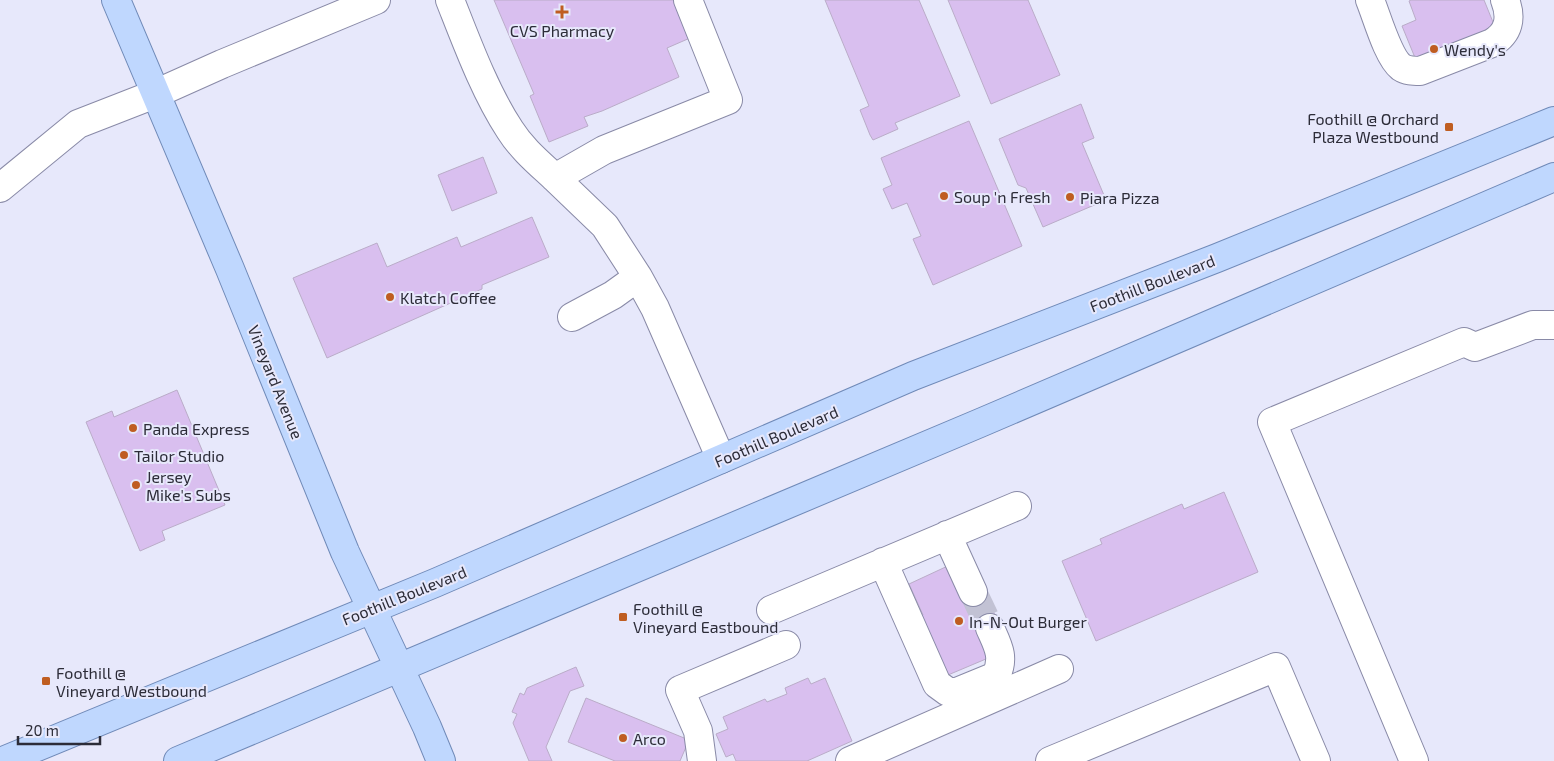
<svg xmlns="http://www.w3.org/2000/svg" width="1554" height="761" viewBox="0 0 1554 761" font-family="'Exo 2',sans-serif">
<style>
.building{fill:#d9bfef;stroke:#baacc8}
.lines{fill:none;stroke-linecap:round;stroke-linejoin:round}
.minor-tunnel{stroke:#c2c2d4;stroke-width:28;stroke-dasharray:28 14;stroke-linecap:butt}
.minor-casing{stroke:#898aa7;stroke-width:30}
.major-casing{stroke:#708ab8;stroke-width:30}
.minor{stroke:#fff;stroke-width:28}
.major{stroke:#bfd7fe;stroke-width:28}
.poi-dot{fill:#bf5d21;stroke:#e7e8fb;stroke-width:2}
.labels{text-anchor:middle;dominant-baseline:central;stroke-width:4;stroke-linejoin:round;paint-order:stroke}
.poi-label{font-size:16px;fill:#2c2c38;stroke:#e7e8fb;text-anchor:start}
.street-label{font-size:16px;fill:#2c2c38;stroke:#e7e8fb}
</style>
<rect width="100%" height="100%" fill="#e7e8fb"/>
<path class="building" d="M494,0H674L690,38L667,48L679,77L602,111L584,117L588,126L549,142L530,96L534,94Z
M825,0H919L960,96L895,123L898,129L873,140L870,135L860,110L869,106Z
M948,0H1028L1060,75L991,104Z
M1411,0H1484L1497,32L1418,65L1402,26L1416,20L1409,1Z
M1081,104L1094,138L1082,143L1106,200L1043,227L1026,188L1018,185L999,139Z
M969,121L1022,246L933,285L913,239L921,236L907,203L892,209L883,189L892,185L881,158Z
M483,157L497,193L452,211L438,175Z
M532,217L549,257L482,285V289L327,358L293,278L377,243L387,267L457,237L461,247Z
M177,390L225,505L162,531L165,540L140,551L86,422L112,411L114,417Z
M1224,492L1258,572L1096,641L1062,561L1102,544L1100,539L1182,504L1184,509Z
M952,564L983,587L999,625L993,656L948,675L940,656H936L919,617L923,615L909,584Z
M576,667L584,686L570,691L546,747L552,761H529L513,723L517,714L512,712L520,693L524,695L527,688Z
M808,678L811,684L825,678L852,741L807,761H736L733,754L726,757L716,734L728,729L723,717L765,699L767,702L787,694L785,688Z
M586,698L689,740L680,761H615L568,742Z"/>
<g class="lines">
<path class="minor-tunnel" d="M973,592L990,628"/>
<g class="minor-casing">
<path id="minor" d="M450,0C467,43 485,92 510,130C522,149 539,163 555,178L604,150L728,100L688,0
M1370,0C1377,17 1388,57 1401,67C1407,71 1413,71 1420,71L1492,43C1509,33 1512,18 1505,0
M555,178L605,226L638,277L655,308L721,459
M0,188L78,124L155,94L222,64L376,0
M572,317L613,295L638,277
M947,535L973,592
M883,562L937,684L948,692H957L996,676C1005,657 998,646 990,628
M771,610L1017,506
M702,761L698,731L680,690L786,645
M850,761L1059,669
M1050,761L1276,667L1316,761
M1414,761L1272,422L1464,342L1475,347L1533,325H1554"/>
</g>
<g class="major-casing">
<path id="major" d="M116,0L230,269L345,552L427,727L441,761
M3,761L435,583L913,376L1217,258L1554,121
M178,761L980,423L1554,177"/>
</g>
<use href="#minor" class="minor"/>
<use href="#major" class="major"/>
</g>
<g class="poi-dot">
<path d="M559.5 4.5h5v5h5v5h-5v5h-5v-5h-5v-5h5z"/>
<circle cx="1434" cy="49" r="5"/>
<rect x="1444" y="122" width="10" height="10" rx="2.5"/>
<circle cx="944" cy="196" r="5"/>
<circle cx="1070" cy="197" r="5"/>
<circle cx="390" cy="297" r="5"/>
<circle cx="133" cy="428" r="5"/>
<circle cx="124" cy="455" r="5"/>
<circle cx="136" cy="485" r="5"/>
<rect x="618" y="612" width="10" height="10" rx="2.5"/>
<circle cx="959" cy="621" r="5"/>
<rect x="41" y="676" width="10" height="10" rx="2.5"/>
<circle cx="623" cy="738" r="5"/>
</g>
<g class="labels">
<g class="poi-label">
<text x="562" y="30" text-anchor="middle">CVS Pharmacy</text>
<text x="1444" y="49">Wendy's</text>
<text x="1439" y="118" text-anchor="end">Foothill @ Orchard<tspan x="1439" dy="18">Plaza Westbound</tspan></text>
<text x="954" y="196">Soup 'n Fresh</text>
<text x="1080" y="197">Piara Pizza</text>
<text x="400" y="297">Klatch Coffee</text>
<text x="143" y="428">Panda Express</text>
<text x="134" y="455">Tailor Studio</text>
<text x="146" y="476">Jersey<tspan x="146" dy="18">Mike's Subs</tspan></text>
<text x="633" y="608">Foothill @<tspan x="633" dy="18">Vineyard Eastbound</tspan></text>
<text x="969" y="621">In-N-Out Burger</text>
<text x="56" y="672">Foothill @<tspan x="56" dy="18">Vineyard Westbound</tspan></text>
<text x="633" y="738">Arco</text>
</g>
<g class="street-label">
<text transform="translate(1152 283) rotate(-21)">Foothill Boulevard</text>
<text transform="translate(276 382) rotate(68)">Vineyard Avenue</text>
<text transform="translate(776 436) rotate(-23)">Foothill Boulevard</text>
<text transform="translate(404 595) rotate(-22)">Foothill Boulevard</text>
</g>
</g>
<path d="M18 736v8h82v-8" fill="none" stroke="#2c2c38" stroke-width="2.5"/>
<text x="25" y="736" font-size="15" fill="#2c2c38" stroke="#e7e8fb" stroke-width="4" paint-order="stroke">20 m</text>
</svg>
